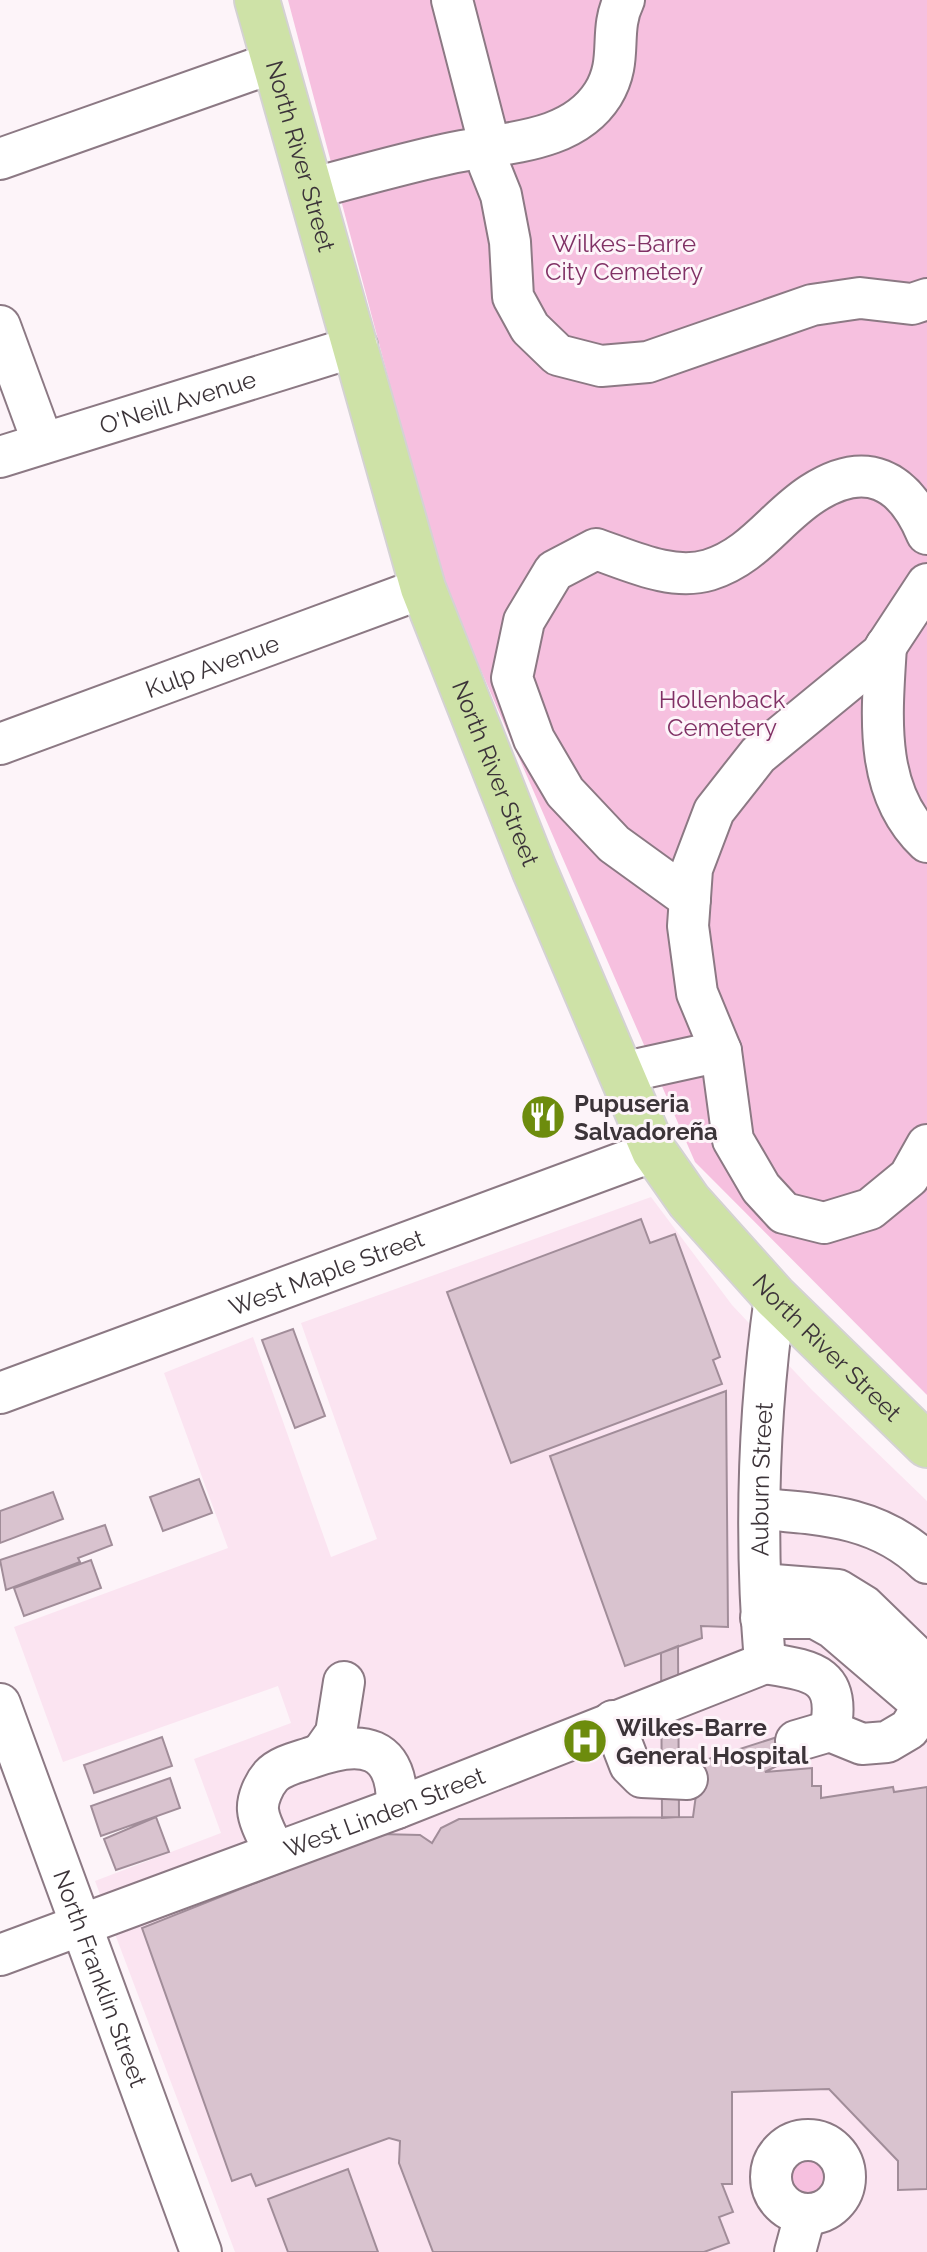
<svg xmlns="http://www.w3.org/2000/svg" width="927" height="2252" viewBox="0 0 927 2252" font-family="Raleway,sans-serif">
<style>
.built{fill:#fbe4f1}
.green{fill:#f6c0df}
.building{fill:#d9c3cf;stroke:#a18d99;stroke-width:2}
.lines{fill:none;stroke-linecap:round;stroke-linejoin:round}
.minor-casing{stroke:#8c7984;stroke-width:44}
.major-casing{stroke:#d4d2d3;stroke-width:48}
.minor{stroke:#fff;stroke-width:40}
.major{stroke:#cee2a7;stroke-width:44}
.labels{text-anchor:middle;dominant-baseline:central;stroke-width:6;stroke-linejoin:round;paint-order:stroke}
.street-label{font-size:24px;fill:#3c3439;stroke:#fdf4f9}
.park-label{font-size:24px;fill:#803165;stroke:#fdf4f9}
.poi-label{font-size:24px;font-weight:bold;fill:#3c3439;stroke:#fdf4f9;text-anchor:start}
</style>
<rect width="100%" height="100%" fill="#fdf4f9"/>
<path class="built" d="M651,1197L732,1305L812,1390L927,1501V2252H235L95,1881L221,1833L194,1759L291,1723L278,1686L63,1762L14,1627L228,1548L164,1373L253,1337L331,1557L377,1539L301,1323Z"/>
<path class="green" d="M288,0H927V1395L695,1162L442,581Z
M789 2177a18 18 0 1 1 36 0a18 18 0 1 1-36 0Z"/>
<path class="building" d="M641,1219L650,1243L675,1234L720,1357L713,1360L722,1384L511,1463L447,1292Z
M293,1329L325,1416L295,1428L262,1340Z
M726,1391L728,1627L701,1626L702,1638L625,1666L550,1456Z
M199,1479L212,1513L163,1531L150,1497Z
M53,1492L63,1519L0,1543V1511Z
M105,1525L112,1545L78,1558L80,1562L6,1590L0,1560Z
M91,1560L101,1588L24,1616L14,1588Z
M678,1646L679,1817L662,1818L661,1653Z
M793,1732L800,1754L765,1772L812,1768V1786H821V1798L893,1787L894,1792L927,1787V2189L898,2190V2161L829,2089L732,2092V2184H722L733,2212L719,2217L729,2243L704,2252H433L399,2163L400,2141L389,2138L256,2186L251,2174L232,2181L142,1928L379,1834L420,1835L432,1843L441,1828L459,1819L693,1817L696,1795L683,1767Z
M162,1737L172,1766L94,1793L84,1765Z
M170,1778L180,1808L101,1836L91,1806Z
M156,1817L169,1852L116,1870L104,1839Z
M348,2169L378,2252H288L268,2199Z"/>
<g class="lines">
<g class="minor-casing">
<g id="minor">
<path d="M452,0L490,147L489,165L501,195L510,242L513,297L530,328L558,355L601,366L648,362L812,305L860,298L912,304L927,299"/>
<path d="M0,159L272,63"/>
<path d="M310,189C356,177 401,164 447,154C500,142 571,145 603,94C624,60 608,32 624,0"/>
<path d="M0,326L43,443"/>
<path id="s1" d="M0,457L357,346"/>
<path d="M886,646C882,714 873,791 927,842"/>
<path id="s2" d="M0,744L423,588"/>
<path d="M690,899L614,844L565,792L534,739L512,678L524,621L554,571L596,549C631,561 672,581 709,570C754,556 775,518 812,494C866,459 904,479 927,534"/>
<path d="M721,1051L733,1140L761,1188L784,1213L824,1223L870,1209L909,1177L927,1145"/>
<path d="M621,1073L721,1051L697,993L688,926L692,869L714,811L758,755L881,654L927,584"/>
<path id="s3" d="M0,1393L654,1151"/>
<path d="M761,1509C824,1514 880,1517 927,1563"/>
<path d="M761,1584L838,1590L864,1606L927,1667"/>
<path d="M761,1618H815L833,1628L923,1705"/>
<path id="s4" d="M765,1663C755,1542 758,1417 775,1297"/>
<path d="M765,1663C813,1671 842,1674 830,1731"/>
<path id="s5" d="M0,1704L201,2252"/>
<path d="M613,1721L630,1765L642,1777L687,1779"/>
<path d="M796,1741L830,1731L862,1744L887,1742L909,1729L927,1700"/>
<path d="M322,1753L336,1733L344,1682"/>
<path d="M274,1851C269,1839 259,1823 258,1810C257,1799 264,1784 271,1776C280,1766 298,1762 310,1758C362,1739 398,1744 397,1808"/>
<path id="s6" d="M0,1955L397,1808L765,1663"/>
<circle cx="808" cy="2177" r="37"/>
<path d="M795,2252L805,2215"/>
</g>
</g>
<g class="major-casing">
<g id="major">
<path id="s7" d="M257,0L423,588L534,869L654,1151L689,1201L775,1297L927,1445"/>
</g>
</g>
<use href="#minor" class="minor"/>
<use href="#major" class="major"/>
</g>
<defs>
<g id="restaurant-disc" transform="scale(2.3)"><circle r="9.5" fill="#6d8c0d" stroke="#fdf4f9"/><path d="M-5-6h1v4h1v-4h1v4h1v-4h1v5L-1.5 .5V6h-2V.5L-5-1ZM5-6V6H3V1.5H1.5Q1.5-4 5-6Z" fill="#fff"/></g>
<g id="hospital-disc" transform="scale(2.3)"><circle r="9.5" fill="#6d8c0d" stroke="#fdf4f9"/><path d="M-5-5h3v3.5h4V-5h3V5h-3V1.5h-4V5h-3Z" fill="#fff"/></g>
</defs>
<g fill-rule="evenodd">
<use href="#restaurant-disc" x="543" y="1117"/>
<use href="#hospital-disc" x="585" y="1741"/>
</g>
<g class="labels">
<g class="street-label">
<text stroke="none"><textPath href="#s7" startOffset="162">North River Street</textPath></text>
<text stroke="none"><textPath href="#s1" startOffset="186">O'Neill Avenue</textPath></text>
<text stroke="none"><textPath href="#s2" startOffset="226">Kulp Avenue</textPath></text>
<text stroke="none"><textPath href="#s7" startOffset="810">North River Street</textPath></text>
<text stroke="none"><textPath href="#s3" startOffset="348">West Maple Street</textPath></text>
<text stroke="none"><textPath href="#s7" startOffset="1482">North River Street</textPath></text>
<text stroke="none"><textPath href="#s4" startOffset="184">Auburn Street</textPath></text>
<text stroke="none"><textPath href="#s6" startOffset="410">West Linden Street</textPath></text>
<text stroke="none"><textPath href="#s5" startOffset="292">North Franklin Street</textPath></text>
</g>
<g class="park-label">
<text x="624" y="243">Wilkes-Barre<tspan x="624" dy="28">City Cemetery</tspan></text>
<text x="722" y="699">Hollenback<tspan x="722" dy="28">Cemetery</tspan></text>
</g>
<g class="poi-label">
<text x="574" y="1103">Pupuseria<tspan x="574" dy="28">Salvadoreña</tspan></text>
<text x="616" y="1727">Wilkes-Barre<tspan x="616" dy="28">General Hospital</tspan></text>
</g>
</g>
</svg>
